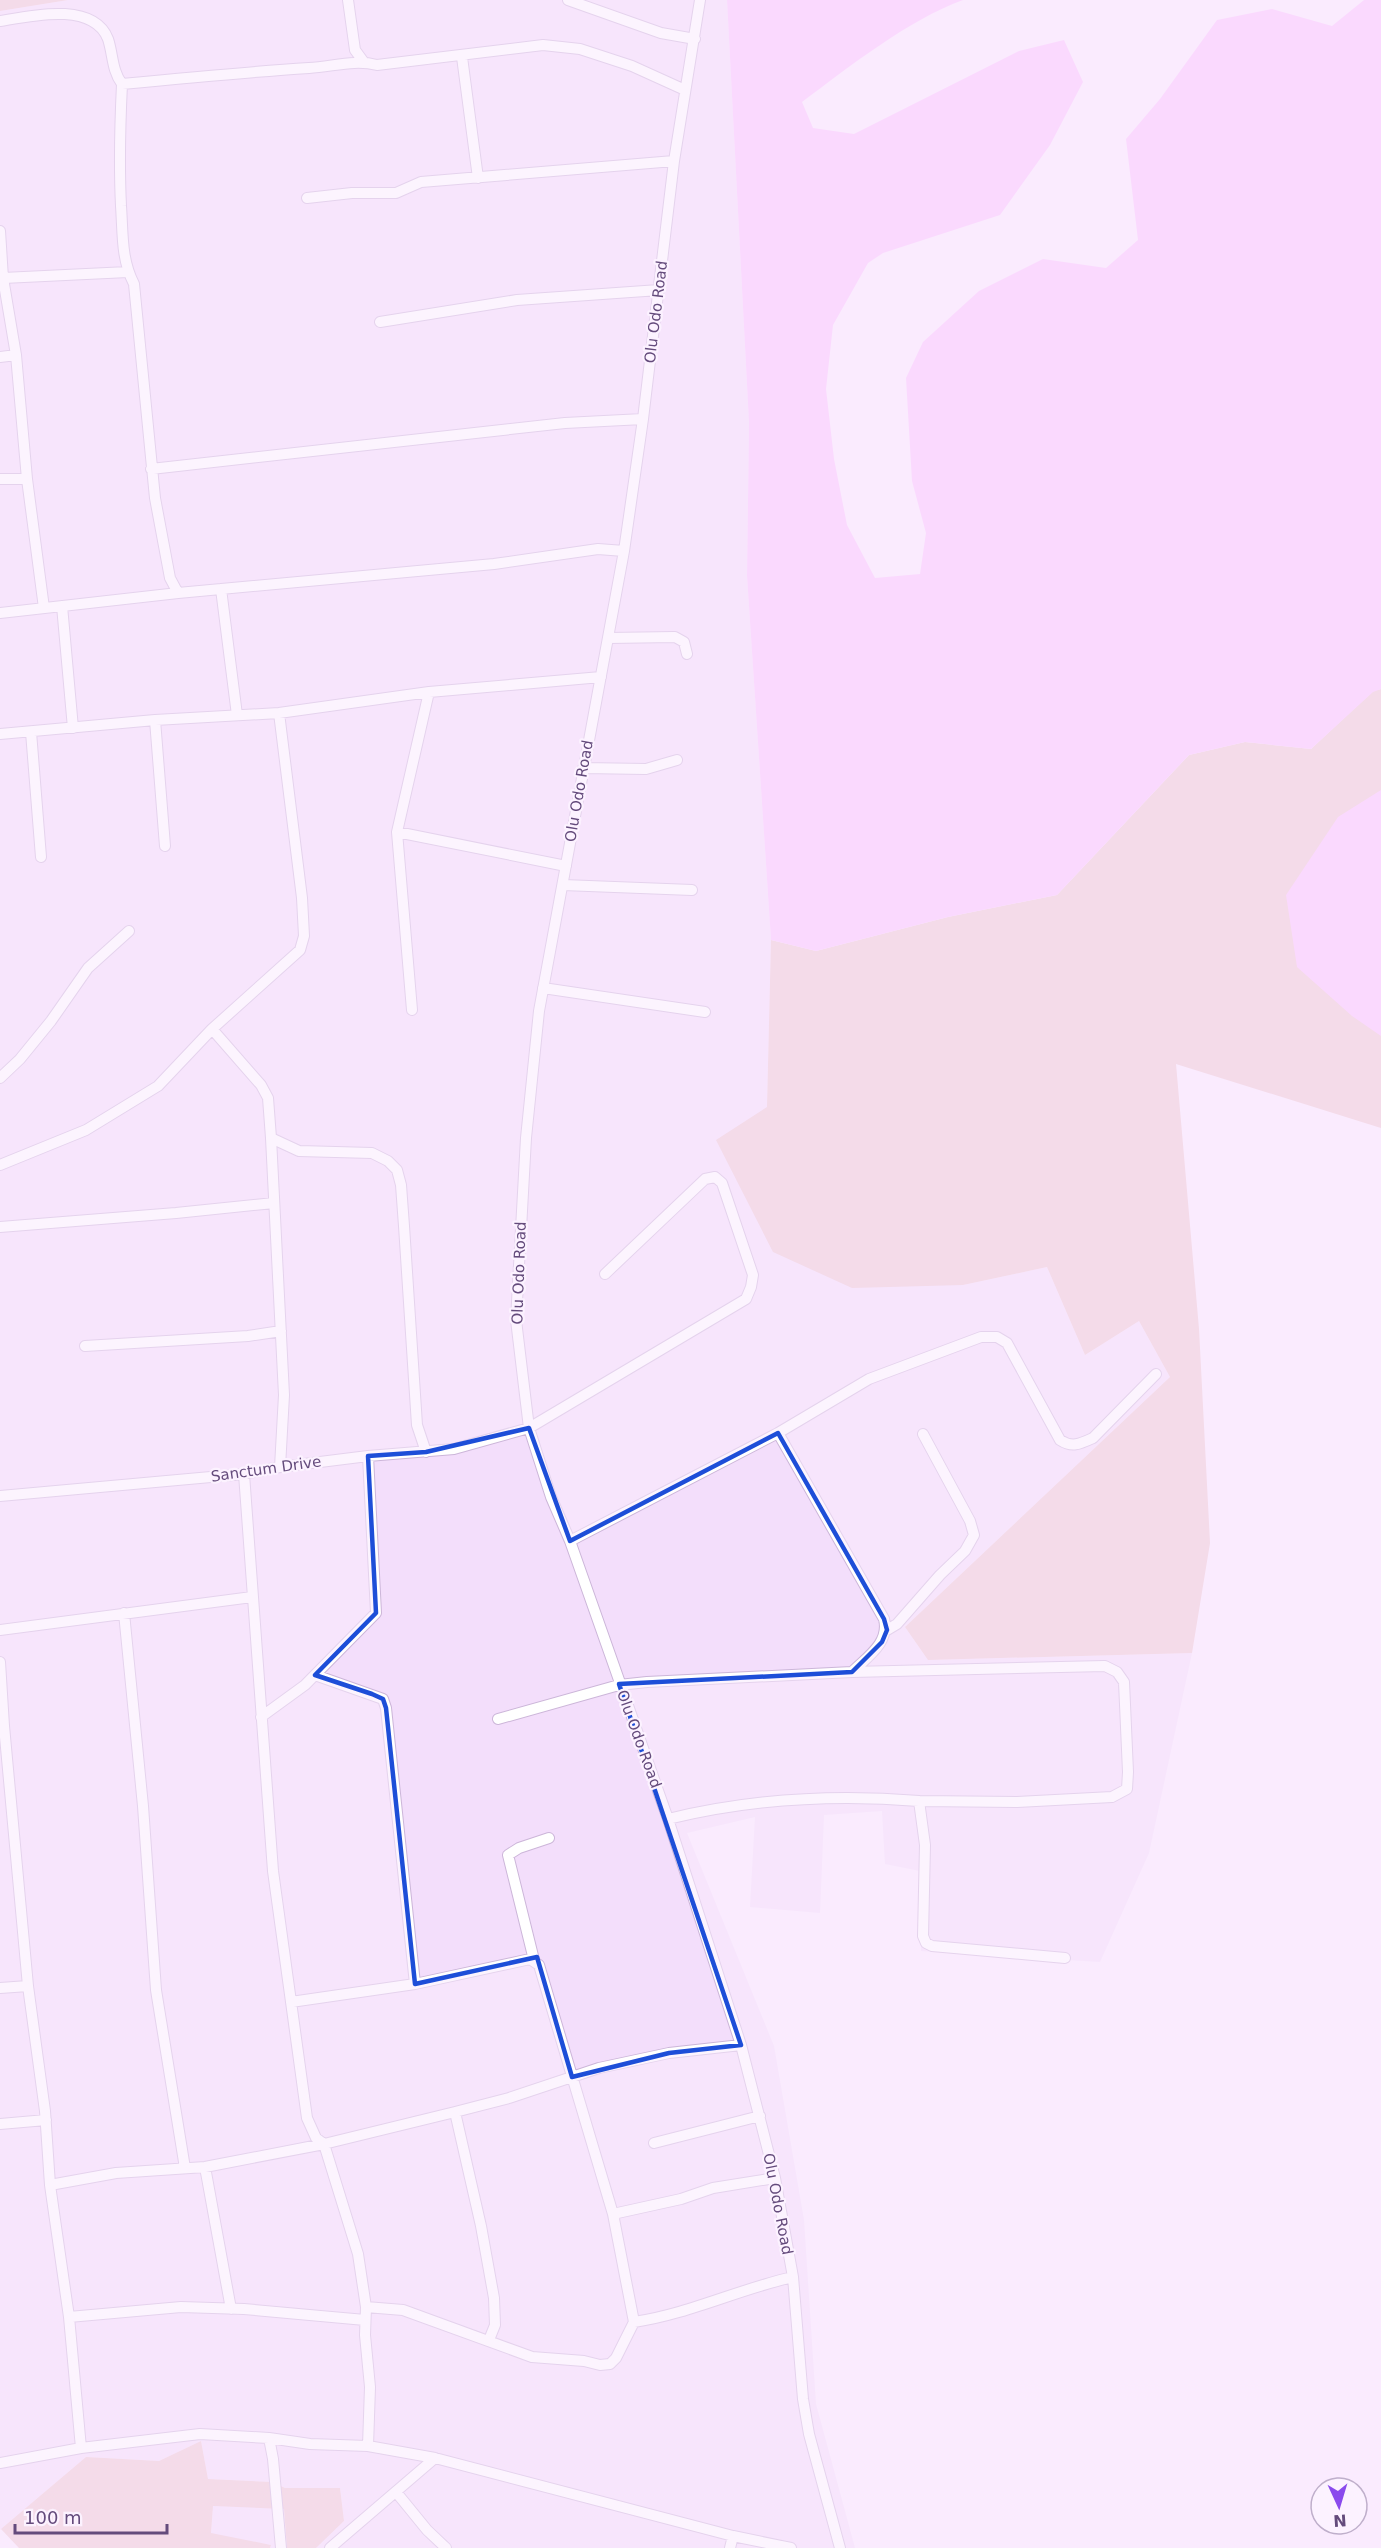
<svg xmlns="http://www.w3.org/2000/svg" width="1381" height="2548" viewBox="0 0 1381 2548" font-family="'DejaVu Sans',sans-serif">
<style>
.residential{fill:#f3defb}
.green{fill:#edc7d0}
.sand{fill:#fbc4fe}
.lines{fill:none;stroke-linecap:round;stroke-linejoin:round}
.street-casing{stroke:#ccb6d9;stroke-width:12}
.street{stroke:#fff;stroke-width:10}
.marked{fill:none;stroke:#1d4ed8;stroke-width:4.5;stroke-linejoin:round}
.labels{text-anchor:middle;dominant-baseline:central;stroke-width:4.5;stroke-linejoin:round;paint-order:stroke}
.street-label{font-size:15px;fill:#644b7c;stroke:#fcf2ff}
</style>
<rect width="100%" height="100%" fill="#faebfe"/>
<path class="residential" d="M68,0H727L749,423L747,576L771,940L767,1107L963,1285L1047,1267L1085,1355L1139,1321L1170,1377L905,1627L928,1660L1192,1653L1149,1853L1100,1962L921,1951L920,1871L885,1864L882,1811L824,1815L820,1913L750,1907L755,1817L687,1833L774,2046L804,2220L816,2404L855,2548H316L344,2521L340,2488H285L272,2482L208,2479L201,2441L159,2461L86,2457L0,2530V11Z
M213,2506L284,2508L287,2548H270L271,2545L211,2534Z"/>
<path class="green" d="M0,0H68L0,11Z
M1381,689V1128L1176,1064L1199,1329L1210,1543L1192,1653L928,1660L905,1627L1170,1377L1139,1321L1085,1355L1047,1267L963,1285L852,1288L773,1252L716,1140L767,1107L771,940L816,951L948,917L1057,895L1189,755L1245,742L1311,749L1373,691Z
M201,2441L208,2479L272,2482L285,2488H340L344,2521L316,2548H287L284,2509L213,2506L211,2533L271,2545L270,2548H19L1,2529L86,2457L159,2461Z"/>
<path class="sand" d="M727,0H963C908,20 849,67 802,102L813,128L854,134L1019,51L1064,40L1083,82L1050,145L1000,215L883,253L868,263L833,325L826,389L834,459L847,525L875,578L920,574L926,533L912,481L906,378L923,342L979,291L1043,259L1106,268L1138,240L1126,139L1160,99L1217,20L1272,9L1332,26L1364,0H1381V689L1373,692L1311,749L1245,742L1189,755L1057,895L948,917L816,951L771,940L747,576L749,423Z
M1381,790V1036L1352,1016L1297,967L1286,895L1338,817Z"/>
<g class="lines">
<g class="street-casing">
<path id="street" d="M348,0L355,50L363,61
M568,0L661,33L695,39
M700,0L674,161L643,419L624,551L539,1011L526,1138L516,1320L529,1428L551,1497L570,1541L668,1819L741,2045L775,2178L793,2277L803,2399L809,2434L840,2548
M0,21C30,16 93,1 108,39C113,54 112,71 122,84C120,125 119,165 121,206C123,233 121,259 134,284L155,498L170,578L178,593
M462,57L478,178
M122,84C184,78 247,72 309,68C332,67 354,59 377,65L543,45L580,49L632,66L685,90
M307,198L352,193H396L421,182L674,161
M0,231L3,278L16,355L27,479L44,608
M3,278L128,272
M380,322L517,300L659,290
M0,357L16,355
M151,469L565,423L643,419
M0,479H27
M221,589L237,715
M62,606L73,728
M0,613L178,593L494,564L598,549L624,551
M608,638L675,637L684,642L687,654
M155,720L165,846
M31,732L41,857
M0,734L155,720L279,713L429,692L601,677
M583,768L646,769L677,760
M397,832L566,866
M563,885L692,890
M543,988L705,1012
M412,1010L397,832L429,692
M212,1029L261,1085L268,1098L271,1138L299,1151L372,1153L388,1161L397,1170L401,1185L404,1226L417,1425L426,1452
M0,1078L20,1059L51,1021L88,968L129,931
M271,1138L284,1395L280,1467
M0,1165L86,1130L158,1086L212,1029L300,950L304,936L302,898L279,713
M0,1227L176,1213L274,1203
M85,1346L248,1336L281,1331
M778,1433L884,1619C890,1643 867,1657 852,1672
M244,1474L273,1871L307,2118L316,2138L324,2144L358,2254L366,2307
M0,1496L244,1474L280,1467L368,1456L454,1449L529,1428L746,1299L751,1287L753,1275L722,1183L715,1177L705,1179L605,1274
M570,1541L778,1433L869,1379L981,1337H997L1007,1343L1060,1440C1072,1448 1080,1444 1093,1438L1156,1374
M124,1613L143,1806L156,1990L185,2168
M0,1630L252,1597
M887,1630L897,1624L940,1575L965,1551L974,1535L970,1521L923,1434
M0,1662L4,1726L28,1986L45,2111L50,2185L69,2317L81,2448
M261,1717L305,1685L376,1613L368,1456
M498,1719L619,1685L647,1682L852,1672L1105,1666L1117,1672L1124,1682L1128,1772L1127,1789L1112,1797L1017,1802L919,1801
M668,1819C750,1799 835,1794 919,1801L925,1845L923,1936L926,1943L932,1946L1065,1958
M534,1960L508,1855L519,1848L549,1838
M415,1984L530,1959L539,1965L613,2214L634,2322
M0,1988L28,1986
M291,2002L415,1984L386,1708L383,1699L315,1675
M0,2124L46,2120
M654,2143L760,2116
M205,2167L231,2309
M50,2185L116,2173L205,2167L324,2144L455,2112
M613,2214L681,2199L713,2188L775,2178
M69,2317L181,2307L244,2309L365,2320
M489,2340L495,2325L494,2298L481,2226L455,2112L509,2098L599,2068L669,2053L741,2045
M269,2438L273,2459L281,2548
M368,2446L370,2387L365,2335L366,2307L403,2310L532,2357L584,2361L600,2365L610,2364L616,2358L634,2322C689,2314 739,2289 793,2277
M0,2463L81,2448L200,2434L269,2438L310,2444L368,2446L435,2458L733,2536L791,2548
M396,2492L427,2530L446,2548
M330,2548L435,2458
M730,2548L733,2536"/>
</g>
<use href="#street" class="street"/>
</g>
<path d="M0 0H1381V2548H0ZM529,1428L570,1541L778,1433L884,1619L887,1630L882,1642L852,1672L619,1684L741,2045L669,2053L572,2077L537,1957L415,1984L386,1708L383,1699L372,1694L315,1675L376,1613L368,1456L426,1452Z" fill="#faebfe" fill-opacity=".55" fill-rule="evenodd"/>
<path class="marked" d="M529,1428L570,1541L778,1433L884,1619L887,1630L882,1642L852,1672L619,1684L741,2045L669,2053L572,2077L537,1957L415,1984L386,1708L383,1699L372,1694L315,1675L376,1613L368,1456L426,1452Z"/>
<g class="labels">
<g class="street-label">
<text transform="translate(656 312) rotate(-83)">Olu Odo Road</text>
<text transform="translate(579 791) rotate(-80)">Olu Odo Road</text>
<text transform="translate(519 1273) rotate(-88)">Olu Odo Road</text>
<text transform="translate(266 1469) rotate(-8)">Sanctum Drive</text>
<text transform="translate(639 1739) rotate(70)">Olu Odo Road</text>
<text transform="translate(778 2204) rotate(79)">Olu Odo Road</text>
</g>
</g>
<g transform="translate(1339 2506) rotate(176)"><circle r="28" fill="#fcf2ff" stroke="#bfafcb" stroke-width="1.5"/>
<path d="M0-4.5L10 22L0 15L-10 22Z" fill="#8a4aed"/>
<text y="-9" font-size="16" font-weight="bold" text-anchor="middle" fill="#644b7c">N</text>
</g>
<path d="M15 2524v9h152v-9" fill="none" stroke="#644b7c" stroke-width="3"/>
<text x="24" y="2524" font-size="18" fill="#644b7c" stroke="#fcf2ff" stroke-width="4.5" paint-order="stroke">100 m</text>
</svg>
